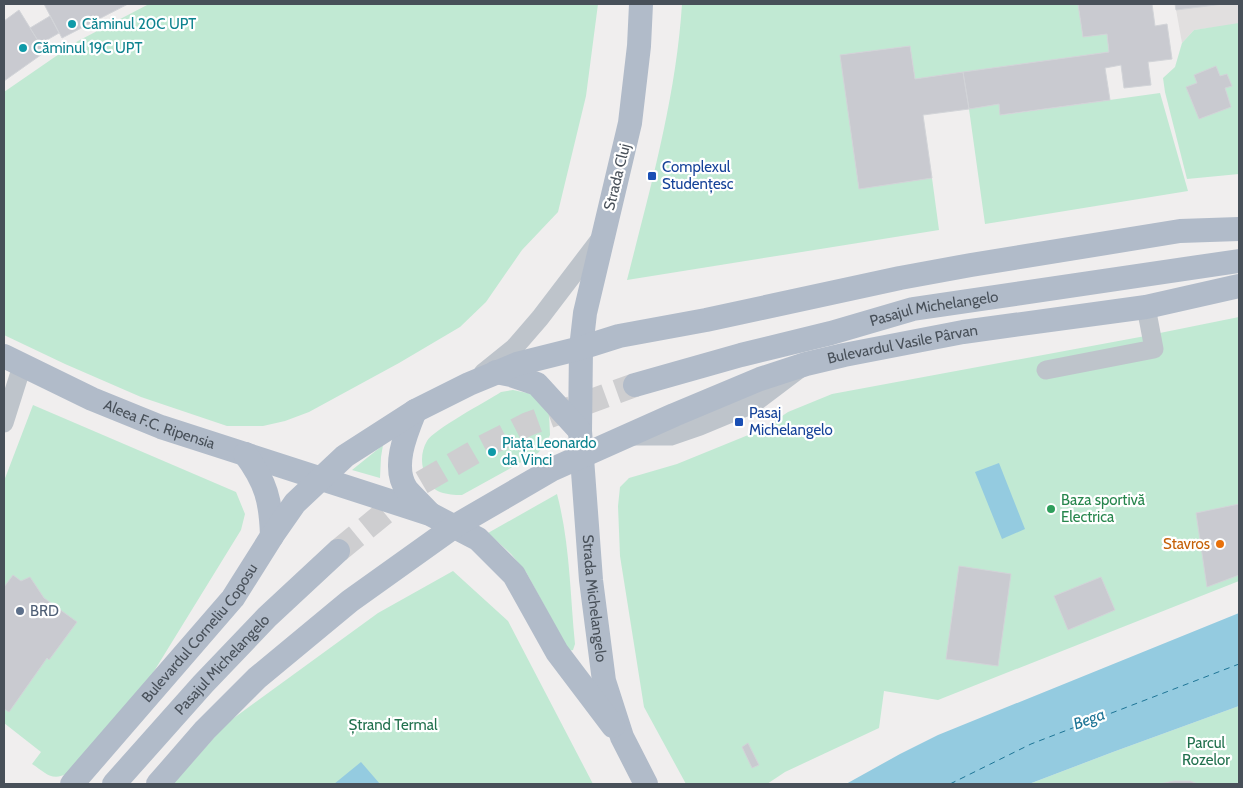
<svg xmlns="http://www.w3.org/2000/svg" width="1243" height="788" viewBox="0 0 1243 788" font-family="Cabin,sans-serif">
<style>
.education{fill:#e1dfdf}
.green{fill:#c1e9d3}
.water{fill:#94cbe0}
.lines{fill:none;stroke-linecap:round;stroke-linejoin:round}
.ferry{stroke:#1e7596;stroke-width:1;stroke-dasharray:6 5;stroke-linecap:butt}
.building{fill:#c9cad0;stroke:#d2d4d8}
.major-tunnel{stroke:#ceced0;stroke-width:24;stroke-dasharray:24 12;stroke-linecap:butt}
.minor{stroke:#bec4cb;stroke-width:19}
.major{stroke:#b1bbc9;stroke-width:24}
.culture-dot{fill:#0f9aa8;stroke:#fff;stroke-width:2}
.transit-dot{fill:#1a4fb4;stroke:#fff;stroke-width:2}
.leisure-dot{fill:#2e9e5b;stroke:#fff;stroke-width:2}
.food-dot{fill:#e8710a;stroke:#fff;stroke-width:2}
.service-dot{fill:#5c6f8a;stroke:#fff;stroke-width:2}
.labels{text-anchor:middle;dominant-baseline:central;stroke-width:4.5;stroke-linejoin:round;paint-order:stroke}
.culture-label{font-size:15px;fill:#0d838f;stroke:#fff;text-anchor:start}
.transit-label{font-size:15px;fill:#164399;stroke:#fff;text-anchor:start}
.street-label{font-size:15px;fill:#485059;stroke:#fff}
.leisure-label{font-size:15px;fill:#27864d;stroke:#fff;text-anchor:start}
.food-label{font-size:15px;fill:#c56008;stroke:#fff;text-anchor:end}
.service-label{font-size:15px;fill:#4e5e75;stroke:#fff;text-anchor:start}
.park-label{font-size:15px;fill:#22714e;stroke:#fff}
.water-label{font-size:16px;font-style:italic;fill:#1e7596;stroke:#fff}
</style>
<rect width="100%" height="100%" fill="#f0eeee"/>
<path class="education" d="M1175,4H1239V155L1217,27L1194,30L1182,43Z"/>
<path class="green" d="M149,4H598L586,96L558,212L522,250L486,302L460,327L399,363L309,412L285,421L263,426H227L141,397L65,364L4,335V92L78,41Z
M682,4H1078L1083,37L1107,34L1109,52L915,79L910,46L841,55L859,188L932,178L939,230L627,280C650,189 676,98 682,4Z
M1239,23V174L1187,179L1165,92L1163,78L1175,67L1182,43L1194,30Z
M1160,93L1188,191L985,224L969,109L999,104L1001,115Z
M1239,317V581L938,700L884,691L879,728L785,772L767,784H686L644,707L620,556L618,506L620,487L629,478L677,464L763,429L788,412L832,394L1140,337Z
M513,390L532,394L549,413L550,435L545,445L538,453L462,495C447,495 432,493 426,478C421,466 420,453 427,441C433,430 487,401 501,392Z
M33,405L236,492L245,514L241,530L148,681L68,773C52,782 46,773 32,764L41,752L4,723V481Z
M383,445L381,457L380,478L352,470Z
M557,494C570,543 570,594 575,644L573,650L569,651L526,572L511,554L488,533Z
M453,571L508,621L593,784H173L227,723L378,613Z
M1239,706V784H1029L1113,752Z"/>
<path class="water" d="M999,463L1025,529L1002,539L975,472Z
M1239,613V706L1113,752L1029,784H846L900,754L938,735Z
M361,762L380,784H334Z"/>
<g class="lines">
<path class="ferry" d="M950,784L1031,744L1239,664"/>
</g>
<path class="building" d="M44,4H128L62,38Z
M1078,4H1152L1155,26L1167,24L1172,59L1148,62L1151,85L1124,88L1121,65L1105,68L1110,100L1000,115L999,104L969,109L963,72L1109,52L1107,34L1083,37Z
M1175,4H1223L1176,10Z
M19,10L45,52L4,81V21Z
M50,16L59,33L40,44L30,28Z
M910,46L915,79L963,72L969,109L923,115L932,178L859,189L840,55Z
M1216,66L1220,76L1227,74L1232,86L1225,88L1231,107L1199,119L1186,87L1197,83L1194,75Z
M1239,504V575L1207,587L1196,513Z
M959,566L1011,574L998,666L946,659Z
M13,575L21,581L30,577L44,598L77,622L49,660L47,658L9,712L4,709V587Z
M1101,577L1115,610L1068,630L1054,596Z
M748,743L759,765L752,768L742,747Z
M1174,781H1190L1198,784H1160Z"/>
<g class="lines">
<path class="major-tunnel" d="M338,551L421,483L483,447L528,424L635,385"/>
<path class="minor" d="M1046,370L1154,349L1146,307
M483,373L514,348L540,318L601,238
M4,423L22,366
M631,436H671L700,426L753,404L798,370"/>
<g class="major">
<path id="s1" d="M641,4L639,46L630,123L585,313L581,348L580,431L591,580L604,681L622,737L646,784"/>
<path id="s2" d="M4,356L92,399L161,427L430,514L478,539L514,575L557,652L613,726"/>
<path d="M496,372L511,375L537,384L580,431"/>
<path id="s3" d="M635,385L741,355L831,333L913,309L1239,261"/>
<path d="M415,411C406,433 391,468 407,490C414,498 422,505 429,513"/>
<path d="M245,454C266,482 271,501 272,536"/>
<path id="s4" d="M72,784L233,598L272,536L295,503L345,456L415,411L469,384L517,364L581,348L619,336L706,320L900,278L971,265L1180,231L1239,229"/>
<path id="s5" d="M114,784L203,684L267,617L338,551"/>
<path id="s6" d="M158,784L205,730L257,678L350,601L455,526L553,469L674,415L760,379L806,364L844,355L963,332L1146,307L1239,286"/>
</g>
</g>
<g class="culture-dot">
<circle cx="72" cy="24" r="5"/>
<circle cx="23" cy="48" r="5"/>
<circle cx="492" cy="452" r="5"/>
</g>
<g class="transit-dot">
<rect x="647" y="171" width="10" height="10" rx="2.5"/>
<rect x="734" y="417" width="10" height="10" rx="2.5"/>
</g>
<circle class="leisure-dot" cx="1051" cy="509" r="5"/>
<circle class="food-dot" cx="1220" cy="544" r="5"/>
<circle class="service-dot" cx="20" cy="611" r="5"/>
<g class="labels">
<g class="culture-label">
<text x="82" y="24">Căminul 20C UPT</text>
<text x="33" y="48">Căminul 19C UPT</text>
<text x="502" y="443">Piața Leonardo<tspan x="502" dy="17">da Vinci</tspan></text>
</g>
<g class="transit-label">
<text x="662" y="167">Complexul<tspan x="662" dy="17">Studențesc</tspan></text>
<text x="749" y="413">Pasaj<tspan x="749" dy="17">Michelangelo</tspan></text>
</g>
<g class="street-label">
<text transform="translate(617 177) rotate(-76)">Strada Cluj</text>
<text stroke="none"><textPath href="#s3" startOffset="309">Pasajul Michelangelo</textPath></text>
<text stroke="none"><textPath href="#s6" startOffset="881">Bulevardul Vasile Pârvan</textPath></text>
<text stroke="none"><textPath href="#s2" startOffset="170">Aleea F.C. Ripensia</textPath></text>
<text stroke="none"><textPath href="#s1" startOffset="601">Strada Michelangelo</textPath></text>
<text stroke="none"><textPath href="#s4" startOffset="198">Bulevardul Corneliu Coposu</textPath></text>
<text stroke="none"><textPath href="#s5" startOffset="161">Pasajul Michelangelo</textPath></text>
</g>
<g class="leisure-label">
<text x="1061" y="500">Baza sportivă<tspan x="1061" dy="17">Electrica</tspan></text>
</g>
<g class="food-label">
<text x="1210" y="544">Stavros</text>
</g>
<g class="service-label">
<text x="30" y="611">BRD</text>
</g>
<g class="park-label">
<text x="393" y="725">Ștrand Termal</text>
<text x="1206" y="743">Parcul<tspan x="1206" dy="17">Rozelor</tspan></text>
</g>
<g class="water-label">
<text transform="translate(1089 719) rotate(-20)">Bega</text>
</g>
</g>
<rect width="1243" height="788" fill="none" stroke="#485059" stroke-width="10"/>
</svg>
